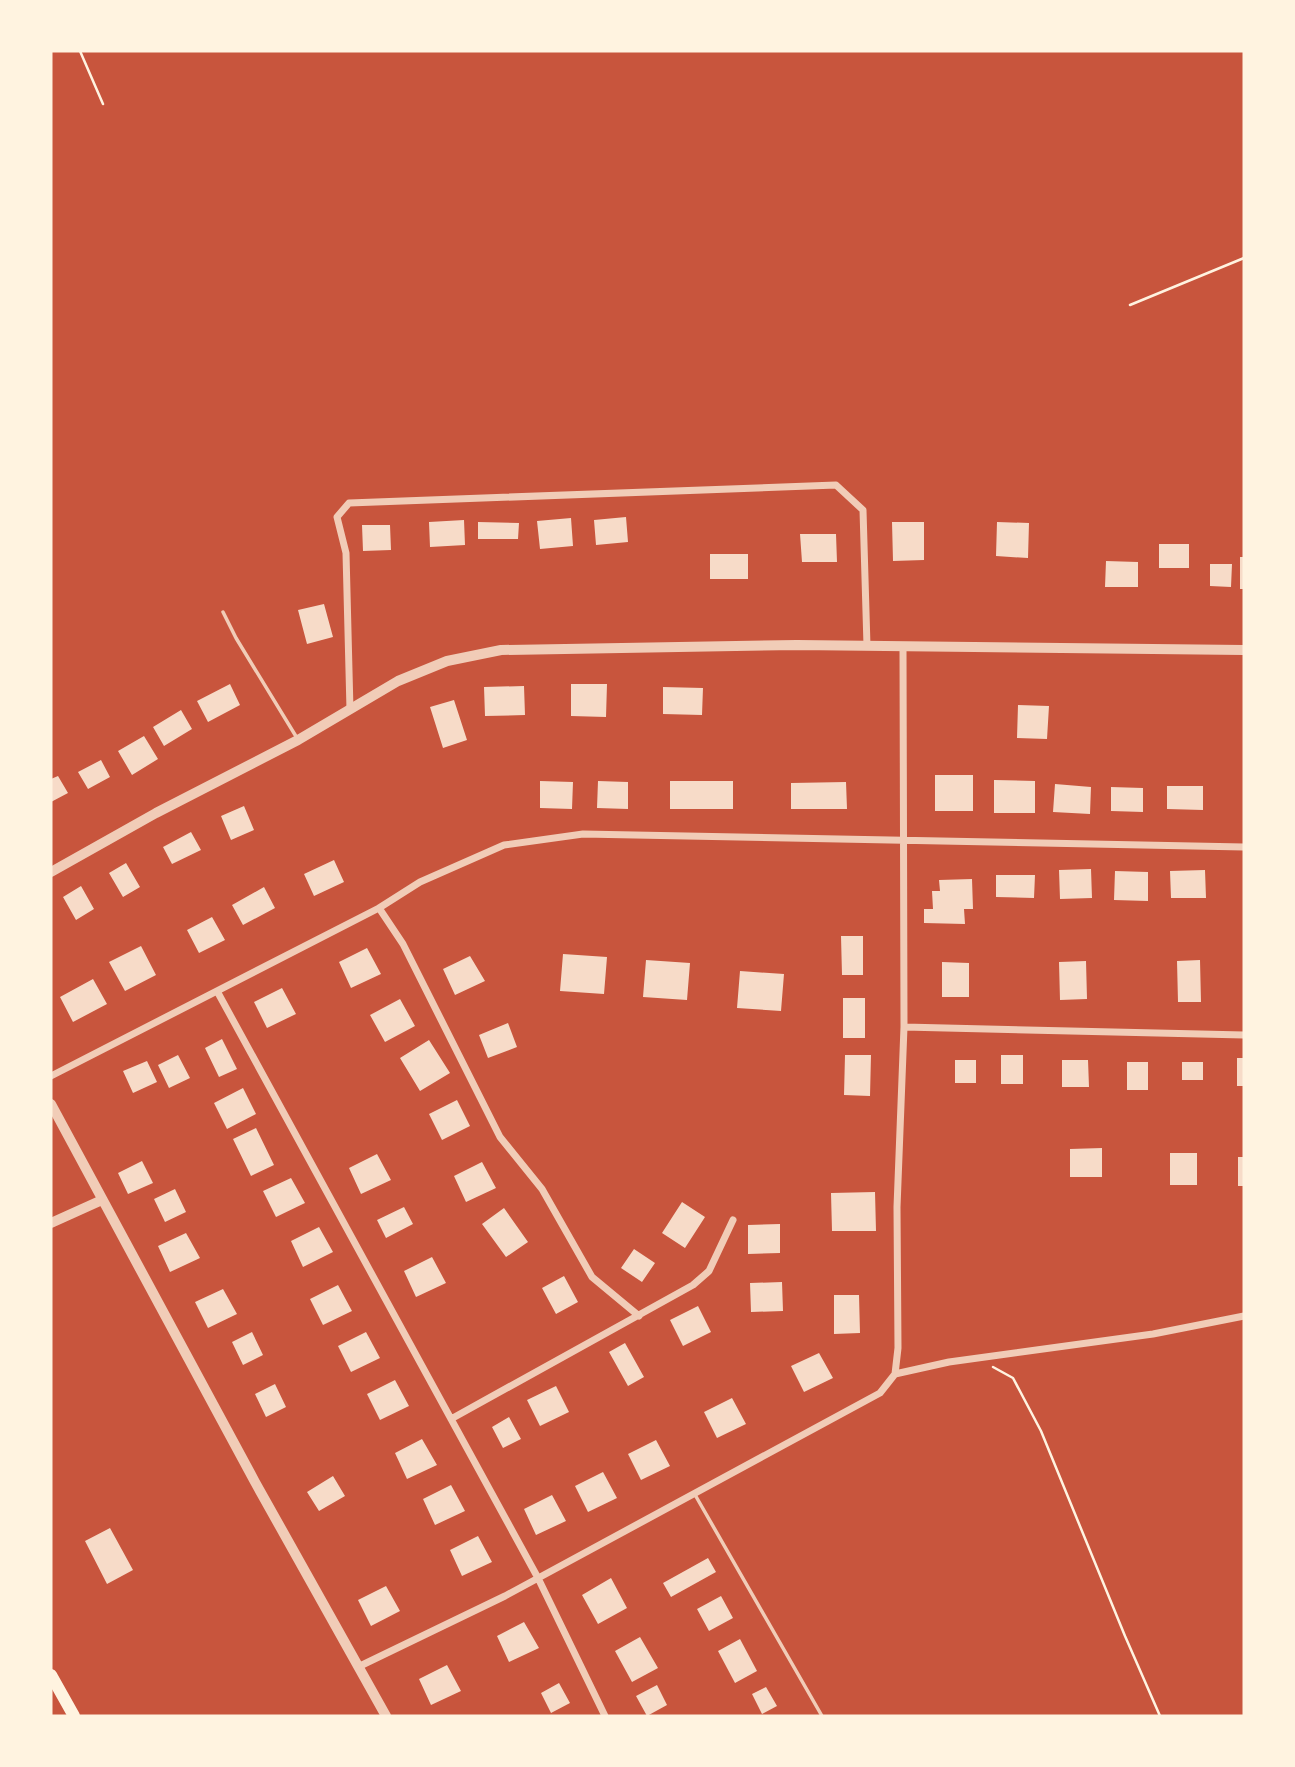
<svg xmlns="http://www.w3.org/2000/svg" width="1295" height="1767" viewBox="0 0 1295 1767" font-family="'Open Sans',sans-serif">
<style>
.building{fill:#f7dbc8}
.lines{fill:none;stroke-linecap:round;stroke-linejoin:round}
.path{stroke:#fff3e0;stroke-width:2.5}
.service{stroke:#f1ccb7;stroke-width:3.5}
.minor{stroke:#f1ccb7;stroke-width:7}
.tertiary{stroke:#f1ccb7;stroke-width:10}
.trunk{stroke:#fff3e0;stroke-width:12}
</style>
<rect width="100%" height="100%" fill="#c8553d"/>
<path class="building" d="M626,517L628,542L596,545L594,520Z
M571,518L573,546L540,549L537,521Z
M464,520L465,545L430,547L429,522Z
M478,522L519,523L518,539H478Z
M892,522H924V560L893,561Z
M997,522L1029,523L1028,558L996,556Z
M362,525H390L391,550L363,551Z
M800,534H836L837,562H802Z
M1159,544H1189V568H1159Z
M710,554H748V579H710Z
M1240,557H1244V589H1240Z
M1106,561L1138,562V587H1105Z
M1210,564H1232L1231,587L1210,586Z
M324,604L333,637L307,644L298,610Z
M230,684L240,705L208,722L197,701Z
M571,684H607L606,717L571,716Z
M524,686L525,715L485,716L484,687Z
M663,687L703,688L702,715L663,714Z
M454,700L467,740L443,748L430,707Z
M1018,705L1049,706L1047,739L1017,738Z
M181,710L192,729L164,746L153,727Z
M144,736L158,759L132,775L118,751Z
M101,760L110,777L88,789L78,772Z
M935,775H973V811H935Z
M58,776L68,793L51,802V779Z
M994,780L1035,781V813H994Z
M540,781L573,782L572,809L540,808Z
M598,781L628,782V809L597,808Z
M670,781H733V809H670Z
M846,782L847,809H791V783Z
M1055,784L1091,787L1090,814L1053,812Z
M1167,786H1203V810L1167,809Z
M1111,787L1143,788V812L1111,811Z
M244,806L254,830L231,840L221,816Z
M191,832L201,850L172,864L163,847Z
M334,860L344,882L314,896L304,874Z
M126,863L140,887L123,897L109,873Z
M1091,869L1092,898L1060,899L1059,870Z
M1205,870L1206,898H1171L1170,871Z
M1115,871L1148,872V901L1114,900Z
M996,875H1035L1034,898L996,897Z
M972,879L973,909H964L965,924L924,923V909H933L932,891H940L939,880Z
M81,886L94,909L76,920L63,897Z
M264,887L275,908L243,925L232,905Z
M212,917L225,940L199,953L187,930Z
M841,936H863V975H842Z
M141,946L156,975L125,991L109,962Z
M367,948L381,974L351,988L339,962Z
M563,954L607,957L604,994L560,991Z
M470,956L485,981L455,995L443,969Z
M646,960L690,963L687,1000L643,997Z
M1200,960L1201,1002H1178L1177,961Z
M1086,961L1087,999L1060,1000L1059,962Z
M942,962L969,963V997H942Z
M740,971L784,974L781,1011L737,1008Z
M93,979L107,1004L73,1022L60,997Z
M282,988L296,1014L267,1028L254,1002Z
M843,998H865V1038H843Z
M400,999L415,1026L385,1042L370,1015Z
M508,1023L517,1047L488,1058L479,1035Z
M222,1039L237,1069L219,1077L205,1048Z
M429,1040L450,1073L420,1091L400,1058Z
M178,1055L190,1078L169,1088L158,1065Z
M845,1055H871L870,1096L844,1095Z
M1001,1055H1023V1084H1001Z
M1237,1058H1244V1086H1237Z
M955,1060H976V1083H955Z
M1062,1060H1088L1089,1087H1062Z
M147,1061L157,1082L133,1093L123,1071Z
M1127,1062H1148V1090H1127Z
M1182,1062H1203V1080H1182Z
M243,1088L256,1114L227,1129L214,1103Z
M457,1100L470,1126L442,1140L429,1114Z
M256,1128L274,1165L251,1176L233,1139Z
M1102,1148V1177H1070V1149Z
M1170,1153H1197V1185H1170Z
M377,1154L391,1180L361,1194L349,1168Z
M1238,1157H1244V1186H1238Z
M142,1161L153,1183L128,1194L118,1173Z
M482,1162L496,1188L466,1202L454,1176Z
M291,1178L305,1203L276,1217L263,1191Z
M175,1189L186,1212L165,1222L154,1199Z
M875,1192L876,1231H832L831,1193Z
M682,1202L705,1217L685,1248L662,1233Z
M404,1207L413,1224L386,1238L377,1220Z
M504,1208L528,1242L506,1257L482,1224Z
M780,1224V1253L748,1254V1225Z
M319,1227L333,1252L303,1267L291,1241Z
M186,1233L200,1258L170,1272L158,1246Z
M634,1249L655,1263L642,1282L621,1268Z
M432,1257L446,1283L416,1297L404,1271Z
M564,1276L578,1302L556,1314L542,1288Z
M782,1282L783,1311L751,1312L750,1283Z
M338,1285L352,1311L323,1325L310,1299Z
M223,1289L237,1314L208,1328L195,1302Z
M834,1295H859L860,1333L834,1334Z
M698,1306L711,1332L683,1346L670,1320Z
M252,1332L263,1355L243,1365L232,1342Z
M366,1332L380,1358L351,1372L338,1346Z
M625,1343L644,1377L628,1386L609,1352Z
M819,1353L833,1378L804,1392L791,1366Z
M395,1380L409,1406L380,1420L367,1394Z
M275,1384L286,1407L266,1417L255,1394Z
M556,1386L569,1412L540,1426L527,1400Z
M732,1398L746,1424L717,1438L704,1412Z
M509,1417L521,1439L503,1448L492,1427Z
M422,1439L437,1465L407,1479L395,1453Z
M656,1440L670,1466L641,1480L628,1454Z
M603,1472L617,1498L588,1512L575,1486Z
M333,1476L345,1496L319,1511L307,1492Z
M451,1485L465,1511L435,1525L423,1499Z
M552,1495L566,1521L536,1535L524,1509Z
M110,1528L133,1570L107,1584L85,1541Z
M478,1536L492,1562L462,1576L450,1550Z
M708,1558L716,1572L671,1597L663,1583Z
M611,1578L627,1608L598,1624L582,1595Z
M386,1586L400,1611L371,1626L358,1600Z
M721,1596L733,1618L709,1631L697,1609Z
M524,1622L539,1648L509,1662L497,1636Z
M640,1637L658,1668L632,1682L615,1651Z
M740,1639L757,1671L735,1683L718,1651Z
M447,1665L461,1691L431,1705L419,1679Z
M559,1683L570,1703L551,1713L541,1693Z
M657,1685L667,1705L647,1716L636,1696Z
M766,1687L777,1706L762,1714L752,1694Z"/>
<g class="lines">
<path class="path" d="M80,51L103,104
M1130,305L1244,258
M993,1367L1013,1378L1041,1431L1125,1636L1160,1716"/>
<path class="service" d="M223,612L236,638L297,738
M694,1493L822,1716"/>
<path class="minor" d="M350,710L346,553L337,517L349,503L836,485L863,510L867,646
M379,908L403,944L500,1137L542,1189L592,1277L639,1316
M217,991L538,1578L605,1716
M904,1027L1244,1035
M51,1076L379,908L420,882L504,845L583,834L1244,847
M895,1374L949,1362L1153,1334L1244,1316
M451,1419L693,1285L709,1271L733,1220
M360,1666L505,1596L880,1393L895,1374L898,1348L897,1207L904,1027L903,647"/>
<path class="tertiary" d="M51,872L156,813L298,740L398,681L447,661L501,650L797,645L1244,650
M51,1104L255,1482L386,1716
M51,1223L102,1200"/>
<path class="trunk" d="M51,1675L74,1716"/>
</g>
<rect width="1295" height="1767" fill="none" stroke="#fff3e0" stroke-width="105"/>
</svg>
